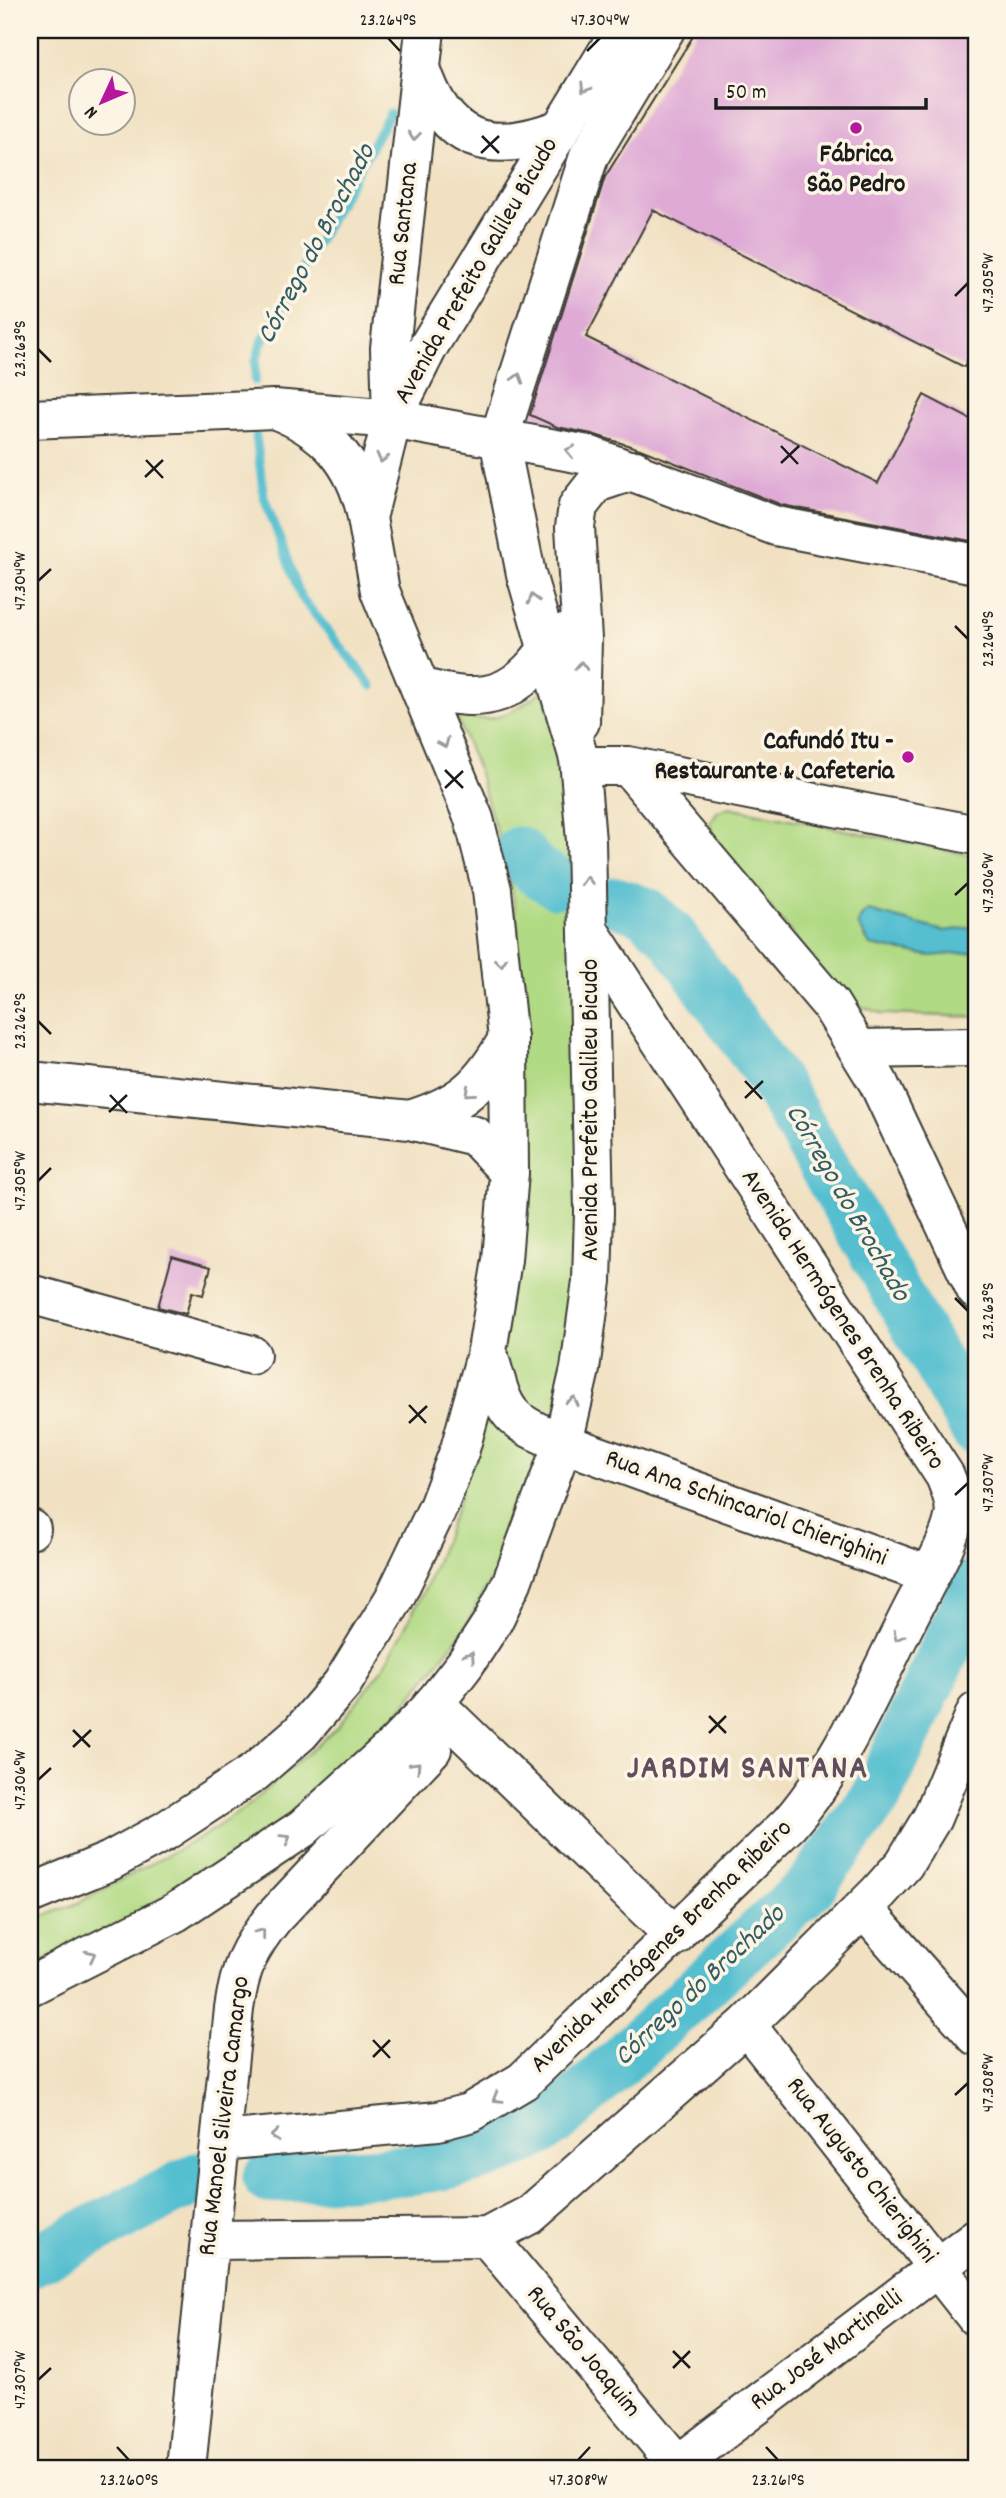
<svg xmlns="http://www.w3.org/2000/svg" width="1006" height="2498" viewBox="0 0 1006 2498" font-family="Dekko,sans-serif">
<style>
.green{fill:#b1da84;stroke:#667b50;stroke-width:2}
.water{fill:#54bfd0;stroke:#386e76;stroke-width:2}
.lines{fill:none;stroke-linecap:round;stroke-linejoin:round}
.stream{stroke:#54bfd0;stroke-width:9}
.river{stroke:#54bfd0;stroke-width:51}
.building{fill:#dfabd6}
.minor-casing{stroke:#3c3a35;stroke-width:42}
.major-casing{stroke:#3c3a35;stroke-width:42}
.minor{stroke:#fff;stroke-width:38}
.major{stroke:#fff;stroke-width:38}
.oneway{stroke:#999}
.ticks{fill:none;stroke:#1c1c1c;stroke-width:2.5}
.poi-dot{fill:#b5179e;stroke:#fcf5e5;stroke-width:2.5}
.labels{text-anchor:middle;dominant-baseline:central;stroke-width:7;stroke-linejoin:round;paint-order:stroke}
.poi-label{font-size:26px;font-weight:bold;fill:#1c1c1c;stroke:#fcf5e5}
.street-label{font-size:26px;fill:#1c1c1c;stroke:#fcf5e5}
.water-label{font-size:28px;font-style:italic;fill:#325d64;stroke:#fcf5e5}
.district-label{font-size:33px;font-weight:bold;letter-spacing:2px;fill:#604e5d;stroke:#fcf5e5}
.neatline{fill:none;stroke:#1c1c1c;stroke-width:2.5}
.ticks-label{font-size:18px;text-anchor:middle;fill:#1c1c1c}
</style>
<rect width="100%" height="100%" fill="#fcf5e5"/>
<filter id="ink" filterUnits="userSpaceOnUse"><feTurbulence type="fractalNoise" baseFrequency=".0143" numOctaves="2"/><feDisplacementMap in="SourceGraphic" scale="14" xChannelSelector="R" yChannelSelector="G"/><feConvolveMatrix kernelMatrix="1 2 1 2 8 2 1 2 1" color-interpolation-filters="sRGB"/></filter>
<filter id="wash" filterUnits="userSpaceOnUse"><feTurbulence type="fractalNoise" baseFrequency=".00686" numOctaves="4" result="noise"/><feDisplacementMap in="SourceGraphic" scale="28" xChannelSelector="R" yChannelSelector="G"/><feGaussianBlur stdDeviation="1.57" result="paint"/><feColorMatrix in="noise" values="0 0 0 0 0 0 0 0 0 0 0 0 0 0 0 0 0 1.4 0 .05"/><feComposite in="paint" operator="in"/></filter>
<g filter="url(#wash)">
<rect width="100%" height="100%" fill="#f1e1c2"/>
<path class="green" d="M544,689L565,764L585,1230L560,1399L501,1561L463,1631L404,1706L289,1817L158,1907L30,1968V1922L80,1902L203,1836L245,1808L338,1726L385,1665L428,1583L459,1501L522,1000L515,909L509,873L477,767L455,714C492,728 516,711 544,689Z
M729,807L976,856V1017L882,1014L847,1001L713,837L710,822L718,811Z"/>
<path class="water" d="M869,911L944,931L976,927V952L930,956L870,945L858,924L862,915Z"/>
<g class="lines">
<path class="stream" d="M255,381L256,361L261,344L390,113
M256,436L264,497L301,597L372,686"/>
<path class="river" d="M519,852L535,870L556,883
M616,902L645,912L671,935L775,1082L976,1430
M268,2178C366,2171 470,2179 554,2122L810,1887L876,1797L976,1583
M30,2262L197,2178"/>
</g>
<g id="blocks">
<path class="building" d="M697,30H976V343L964,367L653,210L586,337L878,483L924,395L976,422V542L782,505L640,449L592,434L557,427L530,415L605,177Z
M172,1256L211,1267L203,1295L192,1292L186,1314L158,1307Z"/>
</g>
</g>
<g filter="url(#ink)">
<use href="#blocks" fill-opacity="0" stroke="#3c3a35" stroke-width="2"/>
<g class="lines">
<g class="minor-casing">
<path id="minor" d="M30,419L274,409L392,419L390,348L425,30
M580,766H628L976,835
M628,766L830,1004L878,1082L976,1290
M859,1049L976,1047
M30,1081L410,1120L475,1136L509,1172
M410,1120C462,1104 481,1086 508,1039
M30,1294L251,1355
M563,1443L929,1575
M30,1530L31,1529
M434,1703L675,1936
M863,1908L976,2036
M746,2025L976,2317
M221,2141L438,2121L469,2113L523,2081L789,1824C843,1762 875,1682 912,1610C924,1586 950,1542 954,1517C957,1503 950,1489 945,1476L589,931
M487,2237L677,2464
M210,2240L487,2237L531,2214L746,2025L879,1892L904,1864L932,1818L976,1712
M186,2468L234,2009C240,1968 248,1949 274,1917L432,1749L429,1710
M674,2468L976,2238"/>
</g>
<g class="major-casing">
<path id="major" d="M421,68C445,143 489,156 560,129
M274,409C326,429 356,462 367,517
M392,419L588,455L776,526L976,564
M420,687C489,707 518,696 558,634
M580,722L582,639L575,527L578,506L596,483L635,470
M488,1353C505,1413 503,1419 563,1443
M30,1894L110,1861L165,1831L255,1772L300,1733L342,1684L394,1599L438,1507L460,1449L487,1351L502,1260L509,1172L508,1039L492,890L474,819L380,591L367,518L392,419L428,347L621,30
M30,1986L176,1912L303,1828L396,1744L429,1710L465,1664L493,1621L512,1582L563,1443L580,1369L592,1281L594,1212L586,841L579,759L526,574L499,439L589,156L665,30"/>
</g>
<use href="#minor" class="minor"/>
<use href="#major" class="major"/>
</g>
<defs><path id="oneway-chevron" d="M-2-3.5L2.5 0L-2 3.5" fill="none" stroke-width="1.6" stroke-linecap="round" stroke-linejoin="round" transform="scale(1.75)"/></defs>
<g class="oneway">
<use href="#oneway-chevron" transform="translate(585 88) rotate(122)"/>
<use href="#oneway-chevron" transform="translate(414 136) rotate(96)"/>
<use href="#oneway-chevron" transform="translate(518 378) rotate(-73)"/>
<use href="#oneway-chevron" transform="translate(570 451) rotate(-168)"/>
<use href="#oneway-chevron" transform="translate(382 458) rotate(104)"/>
<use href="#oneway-chevron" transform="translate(533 599) rotate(-105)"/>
<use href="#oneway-chevron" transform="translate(581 666) rotate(-89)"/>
<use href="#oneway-chevron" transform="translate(444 743) rotate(66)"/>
<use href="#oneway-chevron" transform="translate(587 881) rotate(-92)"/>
<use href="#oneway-chevron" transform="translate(501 962) rotate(84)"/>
<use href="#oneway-chevron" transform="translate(469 1092) rotate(139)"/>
<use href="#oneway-chevron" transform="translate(573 1401) rotate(-76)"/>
<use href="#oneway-chevron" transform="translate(898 1636) rotate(117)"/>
<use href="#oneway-chevron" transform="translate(470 1656) rotate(-57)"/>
<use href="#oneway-chevron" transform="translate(416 1766) rotate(-47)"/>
<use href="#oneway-chevron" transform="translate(286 1839) rotate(-32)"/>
<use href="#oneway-chevron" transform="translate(261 1933) rotate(-52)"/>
<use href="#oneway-chevron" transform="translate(91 1955) rotate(-27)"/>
<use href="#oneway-chevron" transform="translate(497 2098) rotate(149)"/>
<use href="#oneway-chevron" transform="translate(275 2136) rotate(175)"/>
</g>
</g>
<path class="ticks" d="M388,38L400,51M587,51L600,38M482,136L499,153M481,153L499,136M955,296L968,283M38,349L51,362M781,446L798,464M146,460L163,478M781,463L799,446M145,477L163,460M38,581L51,569M955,626L968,639M445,770L463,788M445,788L463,771M955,895L968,883M38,1021L51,1034M745,1081L762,1099M110,1095L127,1113M745,1098L763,1081M109,1112L127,1095M38,1181L51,1168M955,1298L968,1311M409,1405L426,1423M409,1423L427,1406M955,1495L968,1483M709,1716L726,1733M73,1730L90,1747M709,1733L726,1716M73,1747L91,1730M38,1780L51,1768M373,2040L390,2058M373,2057L390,2040M955,2095L968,2083M673,2351L690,2368M673,2368L690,2351M38,2380L51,2368M117,2447L129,2460M766,2447L778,2460M578,2460L590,2447"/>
<g class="poi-dot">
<circle cx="856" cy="128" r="7"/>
<circle cx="908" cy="757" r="7"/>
</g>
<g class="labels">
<g class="poi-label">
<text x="856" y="155">Fábrica<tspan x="856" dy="30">São Pedro</tspan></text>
<text x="894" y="742" text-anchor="end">Cafundó Itu -<tspan x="894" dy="30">Restaurante &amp; Cafeteria</tspan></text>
</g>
<g class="street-label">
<text transform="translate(404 224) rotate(-84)">Rua Santana</text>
<text transform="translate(477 271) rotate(-60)">Avenida Prefeito Galileu Bicudo</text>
<text transform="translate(591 1110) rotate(-90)">Avenida Prefeito Galileu Bicudo</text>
<text transform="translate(842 1320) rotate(57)">Avenida Hermógenes Brenha Ribeiro</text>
<text transform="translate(746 1509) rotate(20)">Rua Ana Schincariol Chierighini</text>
<text transform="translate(662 1947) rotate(-44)">Avenida Hermógenes Brenha Ribeiro</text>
<text transform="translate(225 2116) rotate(-83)">Rua Manoel Silveira Camargo</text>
<text transform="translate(861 2171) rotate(52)">Rua Augusto Chierighini</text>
<text transform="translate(827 2351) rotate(-37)">Rua José Martinelli</text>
<text transform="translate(583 2352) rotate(50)">Rua São Joaquim</text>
</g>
<g class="water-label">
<text transform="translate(318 245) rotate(-62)">Córrego do Brochado</text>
<text transform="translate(846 1204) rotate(60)">Córrego do Brochado</text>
<text transform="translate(701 1987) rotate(-43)">Córrego do Brochado</text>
</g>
<g class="district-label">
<text x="748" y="1770">JARDIM SANTANA</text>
</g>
</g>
<rect width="1006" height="2498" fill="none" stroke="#fcf5e5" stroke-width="77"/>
<g transform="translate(102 102) rotate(226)"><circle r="33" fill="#fcf5e5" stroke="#a29e95" stroke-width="2"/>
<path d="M0-5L12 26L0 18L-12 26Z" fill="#b5179e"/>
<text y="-10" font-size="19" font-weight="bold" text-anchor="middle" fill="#1c1c1c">N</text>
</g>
<path d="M716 98v10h210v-10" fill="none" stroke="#1c1c1c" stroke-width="3.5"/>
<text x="726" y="98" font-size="21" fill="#1c1c1c" stroke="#fcf5e5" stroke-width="5" paint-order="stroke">50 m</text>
<rect x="38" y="38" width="930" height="2422" class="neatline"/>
<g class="ticks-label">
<text x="388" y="25">23.264°S</text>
<text x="600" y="25">47.304°W</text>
<text transform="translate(987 283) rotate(-90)" y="6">47.305°W</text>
<text transform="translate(19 349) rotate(-90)" y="6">23.263°S</text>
<text transform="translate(19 581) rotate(-90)" y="6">47.304°W</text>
<text transform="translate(987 639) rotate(-90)" y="6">23.264°S</text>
<text transform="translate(987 883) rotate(-90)" y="6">47.306°W</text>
<text transform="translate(19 1021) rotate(-90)" y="6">23.262°S</text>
<text transform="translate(19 1181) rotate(-90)" y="6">47.305°W</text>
<text transform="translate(987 1311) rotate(-90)" y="6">23.263°S</text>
<text transform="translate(987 1483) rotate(-90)" y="6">47.307°W</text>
<text transform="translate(19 1780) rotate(-90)" y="6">47.306°W</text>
<text transform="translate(987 2083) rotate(-90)" y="6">47.308°W</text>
<text transform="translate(19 2380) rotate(-90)" y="6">47.307°W</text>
<text x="129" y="2485">23.260°S</text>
<text x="578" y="2485">47.308°W</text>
<text x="778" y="2485">23.261°S</text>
</g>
</svg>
